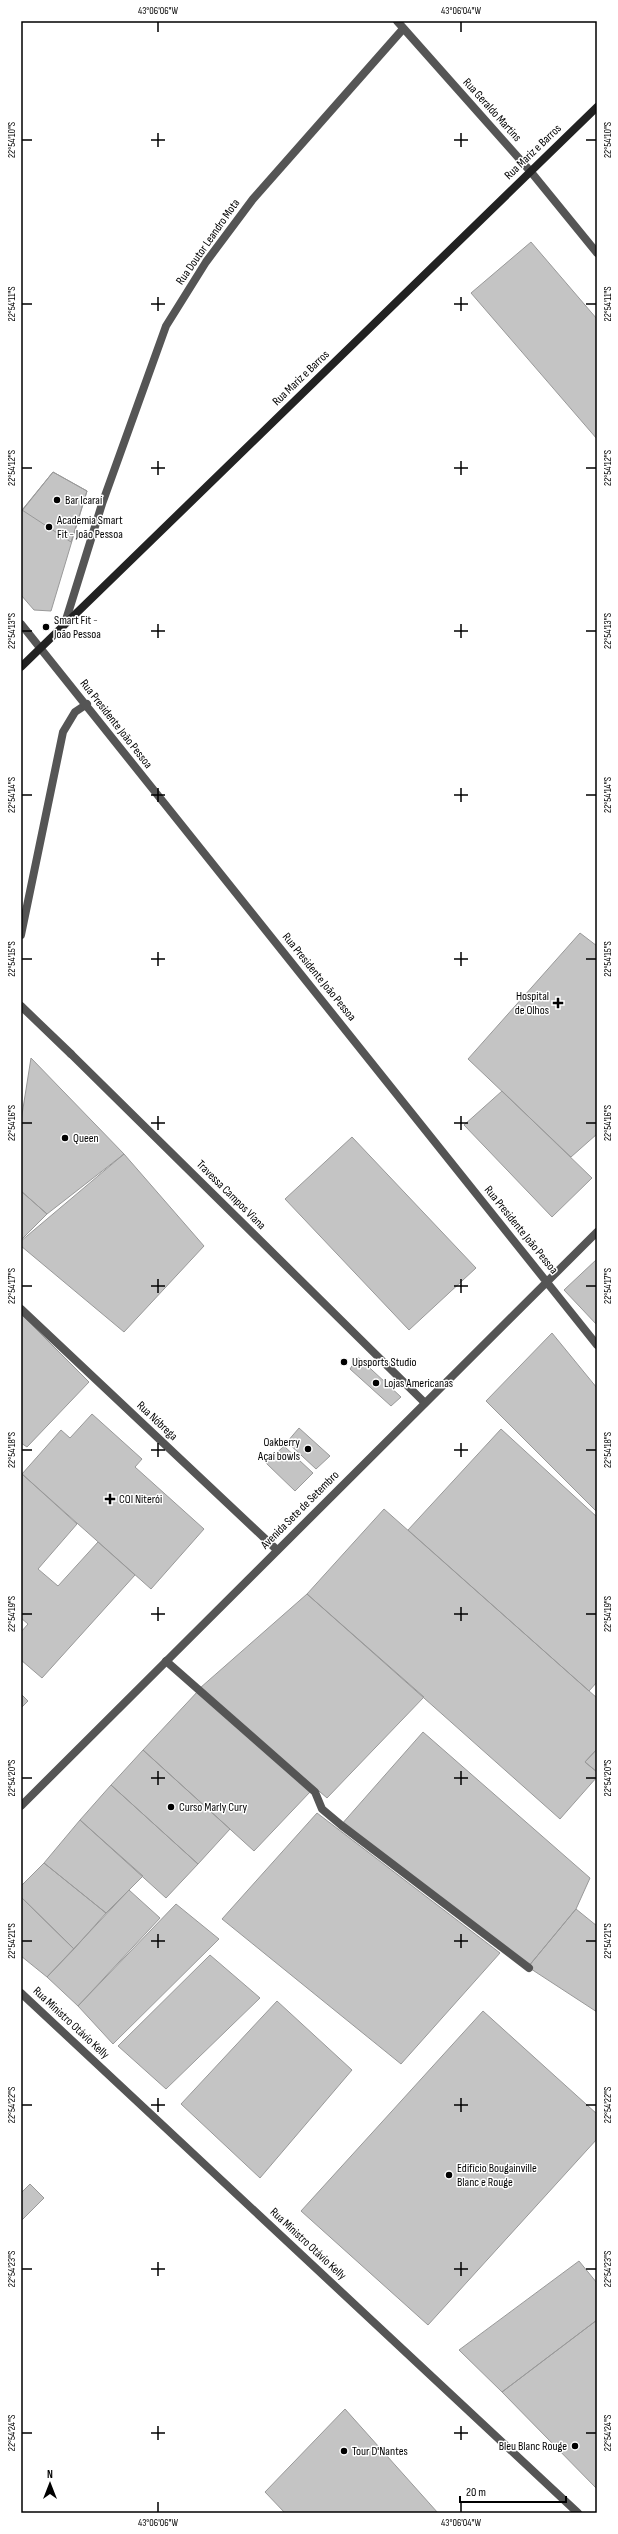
<svg xmlns="http://www.w3.org/2000/svg" width="618" height="2534" viewBox="0 0 618 2534" font-family="'Sofia Sans Condensed',sans-serif">
<style>
.building{fill:#c4c4c4;stroke:#999}
.lines{fill:none;stroke-linecap:round;stroke-linejoin:round}
.service{stroke:#555;stroke-width:8}
.pedestrian{stroke:#555;stroke-width:8}
.minor{stroke:#555;stroke-width:8}
.tertiary{stroke:#555;stroke-width:8}
.secondary{stroke:#222;stroke-width:8}
.ticks{fill:none;stroke:#000;stroke-width:1.5}
.poi-dot{fill:#000;stroke:#fff;stroke-width:1.5}
.labels{text-anchor:middle;dominant-baseline:central;stroke-width:3;stroke-linejoin:round;paint-order:stroke}
.street-label{font-size:12px;fill:#000;stroke:#fff}
.poi-label{font-size:12px;fill:#000;stroke:#fff;text-anchor:start}
.neatline{fill:none;stroke:#000;stroke-width:1.5}
.ticks-label{font-size:10px;text-anchor:middle;fill:#000}
</style>
<rect width="100%" height="100%" fill="#fff"/>
<path class="building" d="M531,242L597,319V439L471,293Z
M53,472L87,491L51,611L34,610L21,595V512Z
M53,472L87,491L71,542L22,510Z
M580,933L597,946V1134L571,1157L468,1059Z
M31,1058L124,1154L47,1214L21,1191V1121Z
M502,1091L592,1178L552,1217L464,1125Z
M352,1137L476,1268L409,1330L285,1199Z
M124,1154L204,1246L124,1332L21,1246V1241Z
M21,1191L47,1214L21,1240Z
M597,1259V1325L564,1290Z
M21,1314L89,1382L27,1447L21,1443Z
M552,1333L597,1388V1512L486,1401Z
M358,1357L401,1397L391,1406L350,1369Z
M92,1414L142,1459L135,1467L204,1529L151,1589L22,1474L61,1430L70,1438Z
M299,1428L330,1456L316,1469L287,1442Z
M501,1429L597,1517V1682L589,1691L408,1530Z
M284,1446L313,1473L295,1491L266,1463Z
M22,1474L77,1524L38,1569L58,1586L98,1542L135,1575L42,1678L21,1660V1632L28,1624L21,1618Z
M384,1509L597,1698V1749L585,1762L597,1772V1777L560,1819L307,1594Z
M307,1594L424,1697L327,1798L200,1688Z
M199,1690L310,1792L254,1851L143,1750Z
M21,1694L28,1701L21,1708Z
M423,1732L590,1878L576,1909L528,1967L341,1825Z
M597,1749V1772L585,1762Z
M143,1750L230,1829L198,1864L111,1785Z
M111,1785L198,1864L166,1898L80,1820Z
M317,1813L500,1953L401,2064L222,1919Z
M80,1820L143,1876L106,1913L44,1863Z
M44,1863L106,1913L74,1949L21,1897V1886Z
M129,1890L160,1918L78,2006L47,1977Z
M21,1897L74,1949L47,1977L21,1956Z
M176,1904L219,1939L113,2044L78,2006Z
M576,1909L597,1926V2012L528,1967Z
M210,1955L260,1998L166,2089L118,2046Z
M277,2001L352,2070L260,2178L181,2104Z
M483,2011L597,2114V2139L428,2325L301,2211Z
M30,2184L44,2198L21,2221V2193Z
M579,2261L597,2283V2320L502,2392L459,2350Z
M597,2320V2489L502,2392Z
M345,2409L438,2513H285L265,2492Z"/>
<g class="lines">
<path class="service" d="M71,1054L424,1402"/>
<path class="pedestrian" d="M21,935L63,732L75,712L87,704
M21,1006L71,1054
M166,1661L315,1792L322,1809L341,1825L529,1968"/>
<path class="minor" d="M65,623L102,504L166,326L206,262L253,199L403,29
M21,1309L277,1550"/>
<path class="tertiary" d="M397,21L531,172L597,253
M21,624L597,1345
M21,1806L597,1232
M21,1993L578,2513"/>
<path class="secondary" d="M21,667L597,107"/>
</g>
<path class="ticks" d="M158,22V32M461,22V32M158,133V147M461,133V147M22,140H32M151,140H165M454,140H468M586,140H596M158,297V311M461,297V311M22,304H32M151,304H165M454,304H468M586,304H596M158,461V475M461,461V475M22,468H32M151,468H165M454,468H468M586,468H596M158,624V638M461,624V638M22,631H32M151,631H165M454,631H468M586,631H596M158,788V802M461,788V802M22,795H32M151,795H165M454,795H468M586,795H596M158,952V966M461,952V966M22,959H32M151,959H165M454,959H468M586,959H596M158,1116V1130M461,1116V1130M22,1123H32M151,1123H165M454,1123H468M586,1123H596M158,1279V1293M461,1279V1293M22,1286H32M151,1286H165M454,1286H468M586,1286H596M158,1443V1457M461,1443V1457M22,1450H32M151,1450H165M454,1450H468M586,1450H596M158,1607V1621M461,1607V1621M22,1614H32M151,1614H165M454,1614H468M586,1614H596M158,1771V1785M461,1771V1785M22,1778H32M151,1778H165M454,1778H468M586,1778H596M158,1934V1948M461,1934V1948M22,1941H32M151,1941H165M454,1941H468M586,1941H596M158,2098V2112M461,2098V2112M22,2105H32M151,2105H165M454,2105H468M586,2105H596M158,2262V2276M461,2262V2276M22,2269H32M151,2269H165M454,2269H468M586,2269H596M158,2426V2440M461,2426V2440M22,2433H32M151,2433H165M454,2433H468M586,2433H596M158,2502V2512M461,2502V2512"/>
<g class="poi-dot">
<circle cx="57" cy="500" r="4"/>
<circle cx="49" cy="527" r="4"/>
<circle cx="46" cy="627" r="4"/>
<path d="M556 997h4v4h4v4h-4v4h-4v-4h-4v-4h4z"/>
<circle cx="65" cy="1138" r="4"/>
<circle cx="344" cy="1362" r="4"/>
<circle cx="376" cy="1383" r="4"/>
<circle cx="308" cy="1449" r="4"/>
<path d="M108 1493h4v4h4v4h-4v4h-4v-4h-4v-4h4z"/>
<circle cx="171" cy="1807" r="4"/>
<circle cx="449" cy="2175" r="4"/>
<circle cx="575" cy="2446" r="4"/>
<circle cx="344" cy="2451" r="4"/>
</g>
<g class="labels">
<g class="street-label">
<text transform="translate(492 110) rotate(48)">Rua Geraldo Martins</text>
<text transform="translate(533 152) rotate(-44)">Rua Mariz e Barros</text>
<text transform="translate(208 242) rotate(-55)">Rua Doutor Leandro Mota</text>
<text transform="translate(301 378) rotate(-44)">Rua Mariz e Barros</text>
<text transform="translate(116 724) rotate(52)">Rua Presidente João Pessoa</text>
<text transform="translate(319 977) rotate(51)">Rua Presidente João Pessoa</text>
<text transform="translate(231 1195) rotate(45)">Travessa Campos Viana</text>
<text transform="translate(521 1230) rotate(51)">Rua Presidente João Pessoa</text>
<text transform="translate(157 1421) rotate(43)">Rua Nóbrega</text>
<text transform="translate(300 1510) rotate(-45)">Avenida Sete de Setembro</text>
<text transform="translate(71 2023) rotate(43)">Rua Ministro Otávio Kelly</text>
<text transform="translate(308 2244) rotate(43)">Rua Ministro Otávio Kelly</text>
</g>
<g class="poi-label">
<text x="65" y="500">Bar Icaraí</text>
<text x="57" y="520">Academia Smart<tspan x="57" dy="14">Fit - João Pessoa</tspan></text>
<text x="54" y="620">Smart Fit -<tspan x="54" dy="14">João Pessoa</tspan></text>
<text x="549" y="996" text-anchor="end">Hospital<tspan x="549" dy="14">de Olhos</tspan></text>
<text x="73" y="1138">Queen</text>
<text x="352" y="1362">Upsports Studio</text>
<text x="384" y="1383">Lojas Americanas</text>
<text x="300" y="1442" text-anchor="end">Oakberry<tspan x="300" dy="14">Açaí bowls</tspan></text>
<text x="119" y="1499">COI Niterói</text>
<text x="179" y="1807">Curso Marly Cury</text>
<text x="457" y="2168">Edifício Bougainville<tspan x="457" dy="14">Blanc e Rouge</tspan></text>
<text x="567" y="2446" text-anchor="end">Bleu Blanc Rouge</text>
<text x="352" y="2451">Tour D'Nantes</text>
</g>
</g>
<rect width="618" height="2534" fill="none" stroke="#ffffff" stroke-width="44"/>
<g transform="translate(50 2484)" stroke="#ffffff" stroke-width="3" paint-order="stroke">
<path d="M0-3L7 15L0 10L-7 15Z" fill="#000000"/>
<text y="-6" font-size="11" font-weight="bold" text-anchor="middle" fill="#000000">N</text>
</g>
<path d="M460 2496v6h106v-6" fill="none" stroke="#000000" stroke-width="2"/>
<text x="466" y="2496" font-size="12" fill="#000000" stroke="#ffffff" stroke-width="3" paint-order="stroke">20 m</text>
<rect x="22" y="22" width="574" height="2490" class="neatline"/>
<g class="ticks-label">
<text x="158" y="14">43°06'06"W</text>
<text x="461" y="14">43°06'04"W</text>
<text transform="translate(11 140) rotate(-90)" y="4">22°54'10"S</text>
<text transform="translate(607 140) rotate(-90)" y="4">22°54'10"S</text>
<text transform="translate(11 304) rotate(-90)" y="4">22°54'11"S</text>
<text transform="translate(607 304) rotate(-90)" y="4">22°54'11"S</text>
<text transform="translate(11 468) rotate(-90)" y="4">22°54'12"S</text>
<text transform="translate(607 468) rotate(-90)" y="4">22°54'12"S</text>
<text transform="translate(11 631) rotate(-90)" y="4">22°54'13"S</text>
<text transform="translate(607 631) rotate(-90)" y="4">22°54'13"S</text>
<text transform="translate(11 795) rotate(-90)" y="4">22°54'14"S</text>
<text transform="translate(607 795) rotate(-90)" y="4">22°54'14"S</text>
<text transform="translate(11 959) rotate(-90)" y="4">22°54'15"S</text>
<text transform="translate(607 959) rotate(-90)" y="4">22°54'15"S</text>
<text transform="translate(11 1123) rotate(-90)" y="4">22°54'16"S</text>
<text transform="translate(607 1123) rotate(-90)" y="4">22°54'16"S</text>
<text transform="translate(11 1286) rotate(-90)" y="4">22°54'17"S</text>
<text transform="translate(607 1286) rotate(-90)" y="4">22°54'17"S</text>
<text transform="translate(11 1450) rotate(-90)" y="4">22°54'18"S</text>
<text transform="translate(607 1450) rotate(-90)" y="4">22°54'18"S</text>
<text transform="translate(11 1614) rotate(-90)" y="4">22°54'19"S</text>
<text transform="translate(607 1614) rotate(-90)" y="4">22°54'19"S</text>
<text transform="translate(11 1778) rotate(-90)" y="4">22°54'20"S</text>
<text transform="translate(607 1778) rotate(-90)" y="4">22°54'20"S</text>
<text transform="translate(11 1941) rotate(-90)" y="4">22°54'21"S</text>
<text transform="translate(607 1941) rotate(-90)" y="4">22°54'21"S</text>
<text transform="translate(11 2105) rotate(-90)" y="4">22°54'22"S</text>
<text transform="translate(607 2105) rotate(-90)" y="4">22°54'22"S</text>
<text transform="translate(11 2269) rotate(-90)" y="4">22°54'23"S</text>
<text transform="translate(607 2269) rotate(-90)" y="4">22°54'23"S</text>
<text transform="translate(11 2433) rotate(-90)" y="4">22°54'24"S</text>
<text transform="translate(607 2433) rotate(-90)" y="4">22°54'24"S</text>
<text x="158" y="2526">43°06'06"W</text>
<text x="461" y="2526">43°06'04"W</text>
</g>
</svg>
